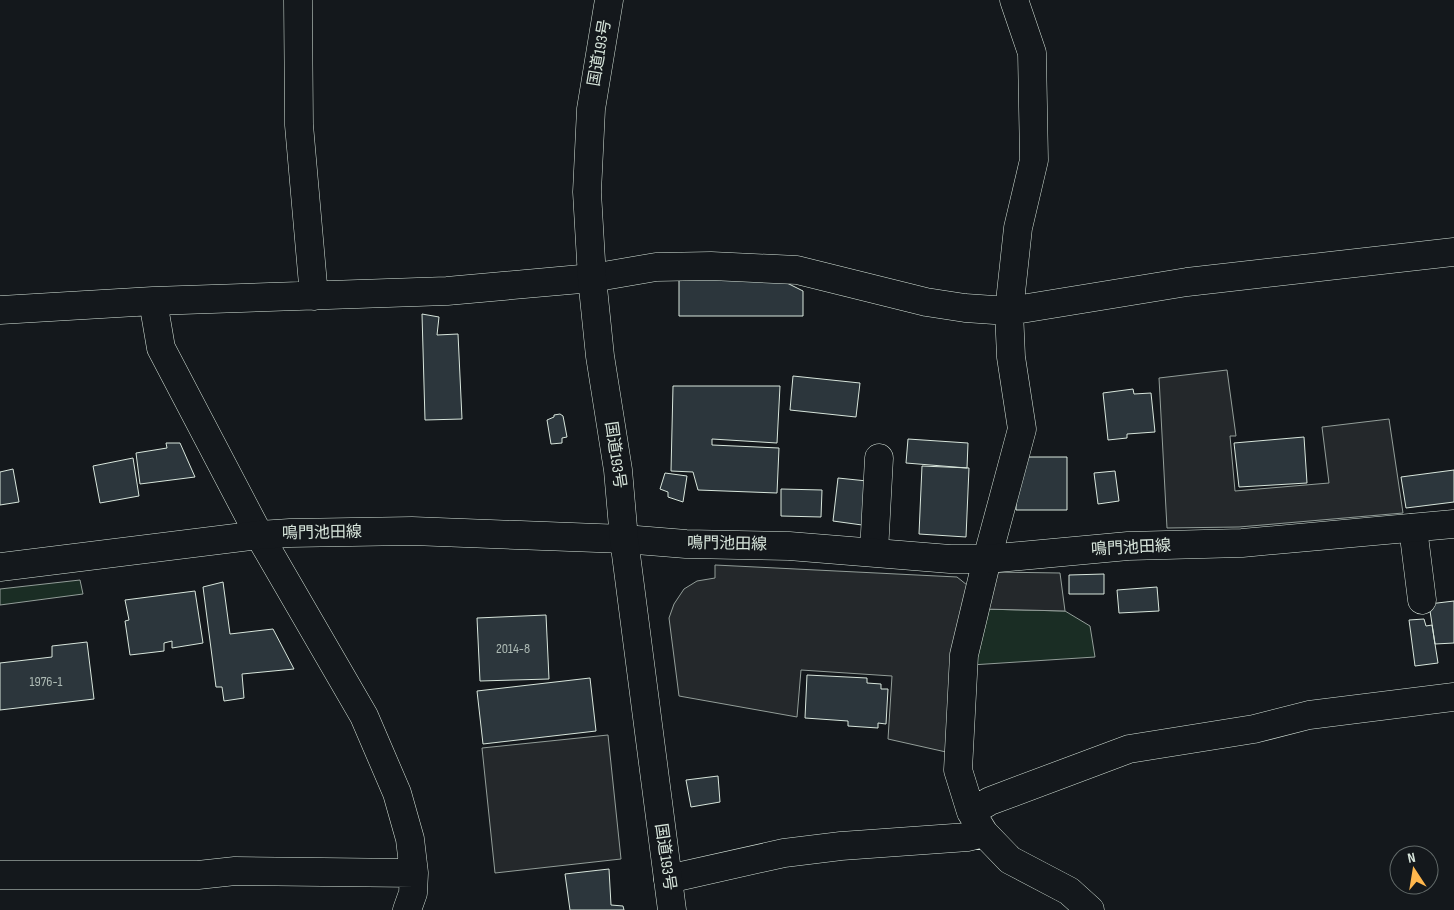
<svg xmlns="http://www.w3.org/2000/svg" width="1454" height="910" viewBox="0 0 1454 910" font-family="'Sofia Sans Condensed','Noto Sans JP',sans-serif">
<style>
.green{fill:#1a2d24;stroke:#939e99}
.parking{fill:#24282b;stroke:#939e99}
.building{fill:#2c363c;stroke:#d8e6dc}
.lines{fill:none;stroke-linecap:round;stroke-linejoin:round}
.minor-casing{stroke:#d8e6dc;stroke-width:29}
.major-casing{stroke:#d8e6dc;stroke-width:29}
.highway-casing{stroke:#d8e6dc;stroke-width:29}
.minor{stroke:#14181c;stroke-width:28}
.major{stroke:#14181c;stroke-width:28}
.highway{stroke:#14181c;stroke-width:28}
.labels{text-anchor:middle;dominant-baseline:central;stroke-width:4;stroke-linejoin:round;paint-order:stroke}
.number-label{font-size:14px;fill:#adbab4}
.street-label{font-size:16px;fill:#d8e6dc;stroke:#14181c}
</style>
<rect width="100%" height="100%" fill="#14181c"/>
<path class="green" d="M80,580L83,594L0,605V589Z
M982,609L1065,611L1090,626L1095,657L971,665Z"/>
<path class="parking" d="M1227,370L1236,436H1230L1235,491L1329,483L1322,427L1389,419L1403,513L1239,527L1167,528L1159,378Z
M715,565L957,577L967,585L946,752L888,739L892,676L801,670L797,717L679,696L669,618L674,604L684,589L697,581L715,578Z
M993,572L1060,573L1065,611L982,609Z
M608,735L621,859L495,873L482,748Z"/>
<path class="building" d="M679,277L779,279L803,291V316H679Z
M422,314L439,317L437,335L458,334L462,419L425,420Z
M793,376L860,383L856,417L790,410Z
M673,386H780L777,443L712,439V445L779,448L777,493L698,490L693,472L671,471Z
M1133,389L1134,394L1151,393L1155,432L1127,434V438L1108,440L1103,393Z
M560,414L563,416L567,437L562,438V443L551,444L547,420L554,417V415Z
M1304,437L1307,483L1239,487L1234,443Z
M908,439L968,443L967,468L906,463Z
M166,443H180L195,477L140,484L136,453L167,448Z
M1016,457H1067V510H1016Z
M133,458L139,496L100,503L93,466Z
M922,466L969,468L966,537L919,534Z
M13,469L19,502L0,505V472Z
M1454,470V502L1406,508L1401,477Z
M1115,471L1119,501L1098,504L1094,473Z
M665,473L687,476L683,502L668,497V492L660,489Z
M838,478L867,481L862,525L833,521Z
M781,489L822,490L821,517L781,516Z
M1104,574V594H1069V575Z
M223,582L230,634L273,629L294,669L242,674L244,698L224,701L222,687H216L203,587Z
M1157,587L1159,611L1119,613L1117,590Z
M195,591L203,643L172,648V641L164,643V651L130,655L125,621L129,620L125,600Z
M1454,601V643L1435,644L1429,604Z
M546,615L549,679L480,681L477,618Z
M1424,619L1426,626L1432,625L1438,663L1415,666L1409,620Z
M87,642L94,699L0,710V663L52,657V646Z
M807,675L867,678V683L881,684V689H888L886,724L878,723V728L848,726V721L805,718Z
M590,678L596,731L483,744L477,691Z
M718,776L720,802L691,807L686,780Z
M609,869L611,905L623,906L624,910H570L565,874Z"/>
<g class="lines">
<g class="minor-casing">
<path id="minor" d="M298,0L299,125L314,296
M1014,0L1032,53L1034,160L1018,228L1009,311L1011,357L1022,429L987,559L964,655L958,770L971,812L984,833L1010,860L1069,891L1090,910
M0,310L153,301L447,291L592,278L656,267L711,266L797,270L926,302L965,308L1009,311L1187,282L1454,252
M1413,528L1422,600
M874,552L879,458
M971,812L990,801L1129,749L1254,729L1309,715L1454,697
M0,875H198L235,871L414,873L410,839L397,793L364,716L259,535L161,348L153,301
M668,879L784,853L841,846L968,837L984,833
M407,910L413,893L414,873"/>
</g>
<g class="major-casing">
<path id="major" d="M0,567L259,535L290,533L412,531L624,539L686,544L789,546L950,559H987L1128,546L1242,543L1454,524"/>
</g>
<g class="highway-casing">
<path id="highway" d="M609,0L591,109L587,192L592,278L600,356L618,470L624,539L672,910"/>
</g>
<use href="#minor" class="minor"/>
<use href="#major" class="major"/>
<use href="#highway" class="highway"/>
</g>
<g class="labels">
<g class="number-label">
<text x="513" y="648">2014-8</text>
<text x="46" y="681">1976-1</text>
</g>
<g class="street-label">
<text transform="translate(600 53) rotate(-80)">国道193号</text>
<text transform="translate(615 455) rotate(82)">国道193号</text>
<text transform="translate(322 533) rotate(-1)">鳴門池田線</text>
<text transform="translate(727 544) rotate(1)">鳴門池田線</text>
<text transform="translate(1131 548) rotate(-3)">鳴門池田線</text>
<text transform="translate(665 857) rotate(82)">国道193号</text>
</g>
</g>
<g transform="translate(1414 870) rotate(348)"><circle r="24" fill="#14181c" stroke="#626a69"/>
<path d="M0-4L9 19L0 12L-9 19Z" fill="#ffb74d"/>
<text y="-8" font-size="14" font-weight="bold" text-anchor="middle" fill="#d8e6dc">N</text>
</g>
</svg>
